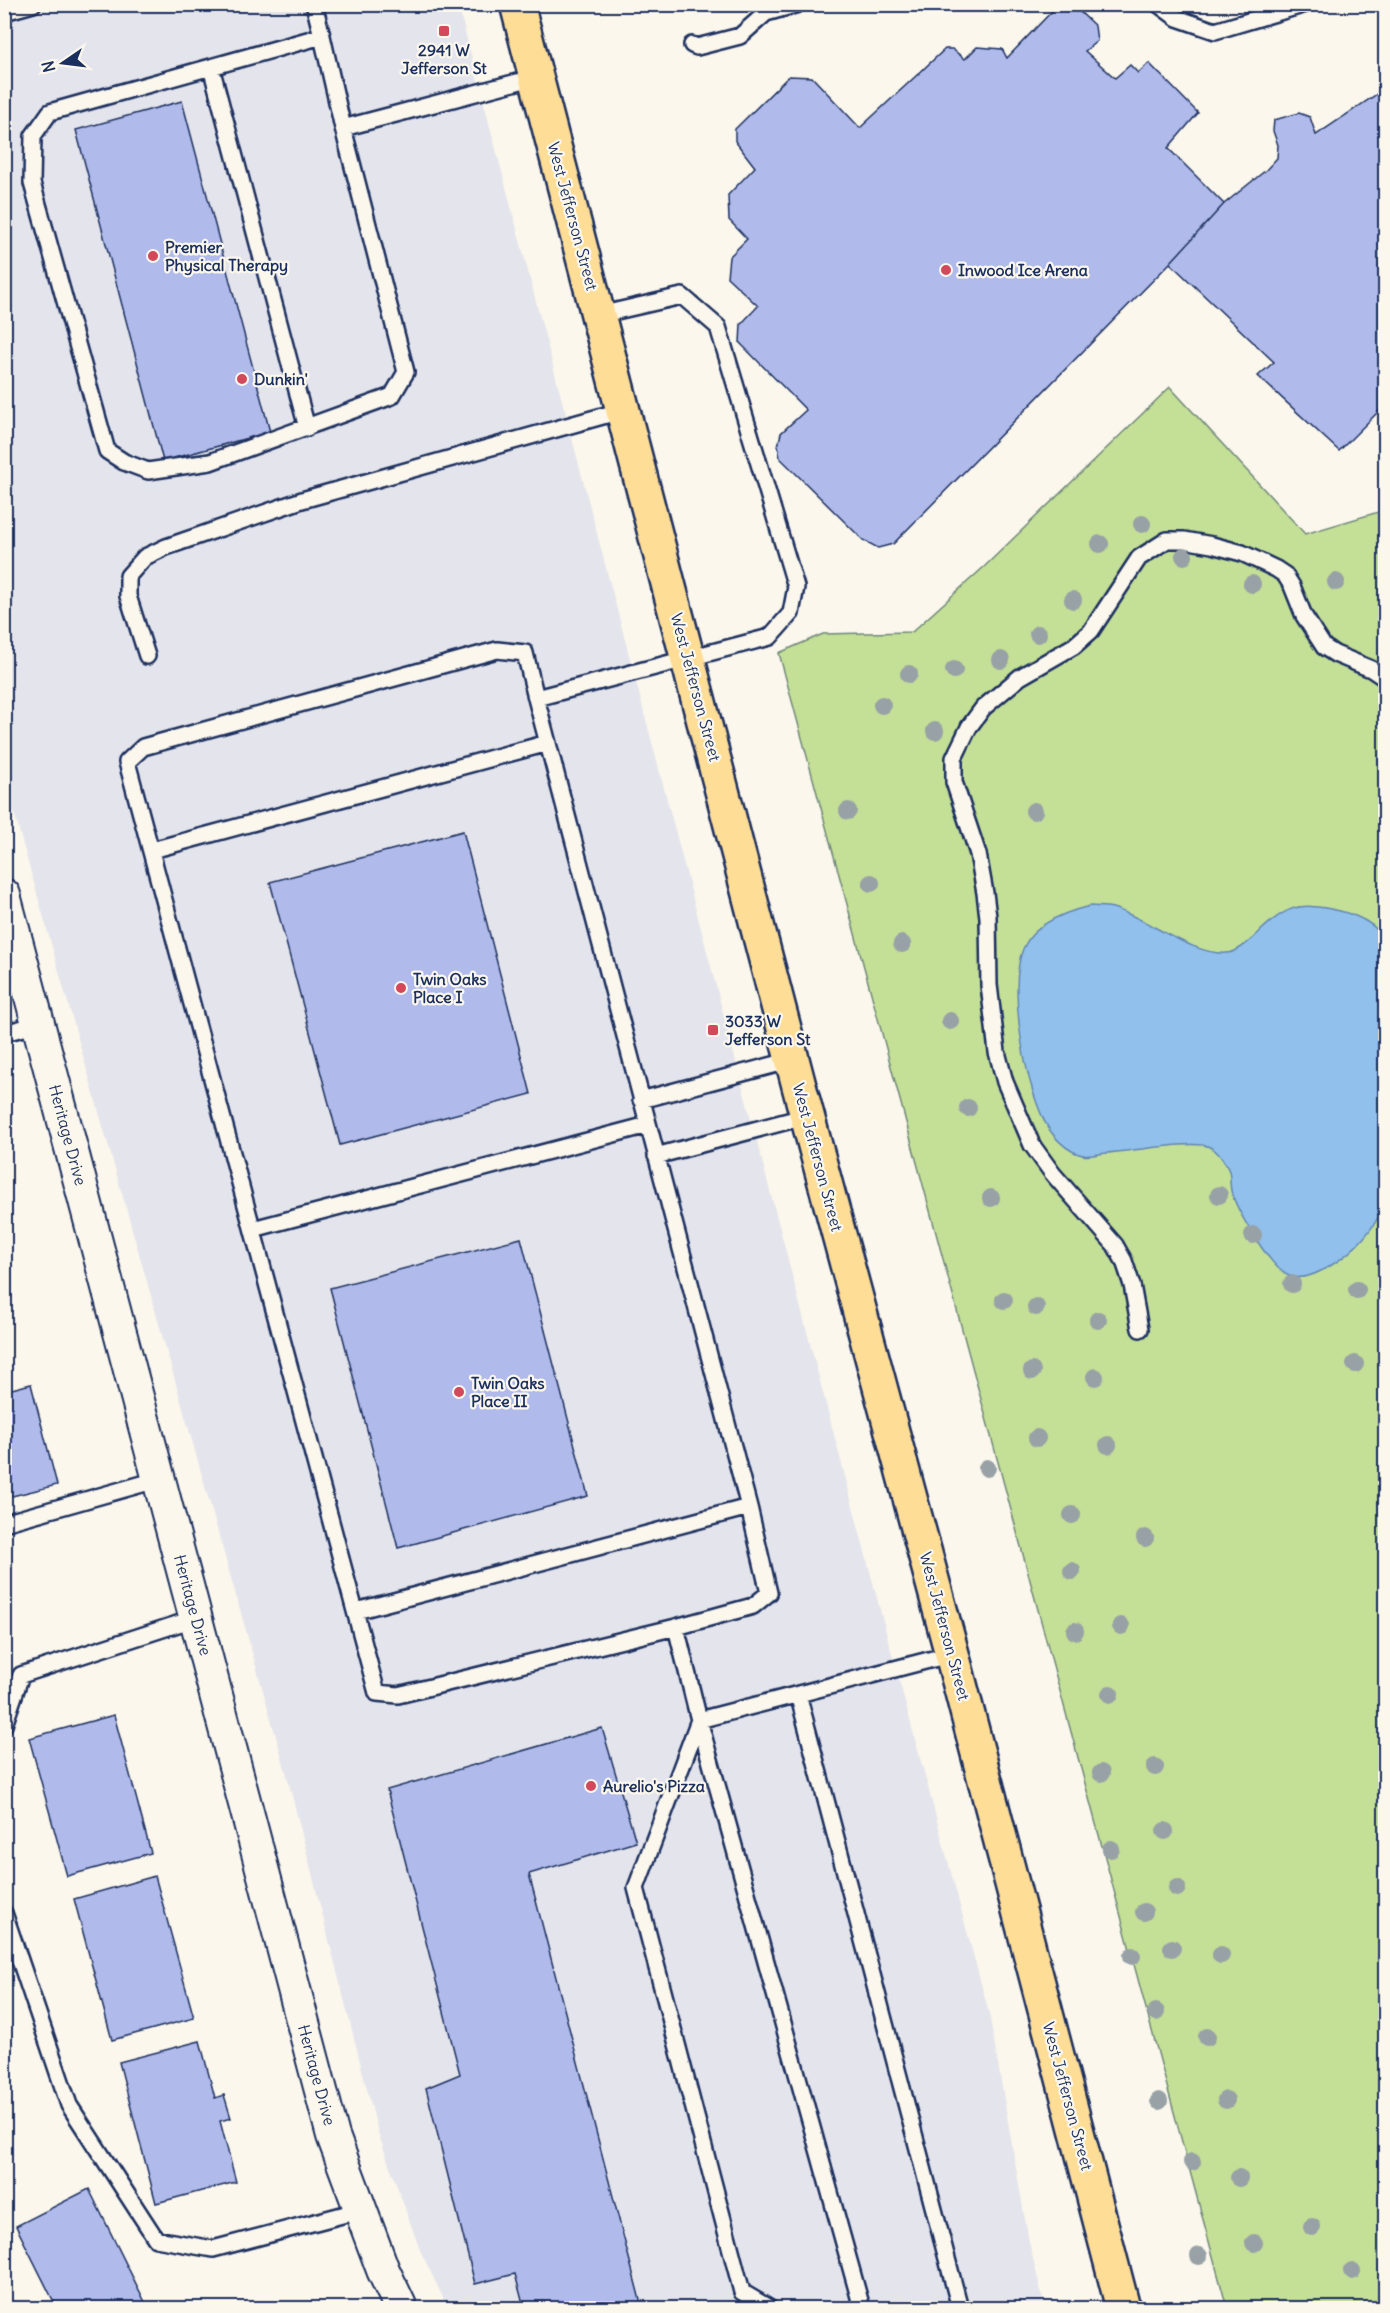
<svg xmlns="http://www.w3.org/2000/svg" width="1390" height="2313" viewBox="0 0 1390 2313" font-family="Delius,sans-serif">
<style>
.built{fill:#e4e5ec}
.green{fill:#c4df96;stroke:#70877a;stroke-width:1.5}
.water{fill:#91c0ec;stroke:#6286b3;stroke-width:1.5}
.building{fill:#b0bbec;stroke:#1b2f5e;stroke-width:1.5}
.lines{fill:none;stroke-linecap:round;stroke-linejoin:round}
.lane-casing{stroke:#1b2f5e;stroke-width:20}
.street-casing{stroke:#1b2f5e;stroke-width:36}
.primary-casing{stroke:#1b2f5e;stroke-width:38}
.lane{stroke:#fbf7ec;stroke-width:15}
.street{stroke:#fbf7ec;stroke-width:32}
.primary{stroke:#fedd96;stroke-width:33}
.tree{fill:#97a1a6}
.poi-dot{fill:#d1495b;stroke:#fbf7ec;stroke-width:2}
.labels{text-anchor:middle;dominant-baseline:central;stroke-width:4.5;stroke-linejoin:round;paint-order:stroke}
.poi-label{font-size:16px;font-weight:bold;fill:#1b2f5e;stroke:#fbf7ec;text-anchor:start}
.street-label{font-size:16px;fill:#1b2f5e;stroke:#fbf7ec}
</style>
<rect width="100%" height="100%" fill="#fbf7ec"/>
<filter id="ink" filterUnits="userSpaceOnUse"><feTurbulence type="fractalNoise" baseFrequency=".0167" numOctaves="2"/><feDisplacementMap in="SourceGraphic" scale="12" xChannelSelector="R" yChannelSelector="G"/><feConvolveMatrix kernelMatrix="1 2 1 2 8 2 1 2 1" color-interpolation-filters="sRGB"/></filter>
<g filter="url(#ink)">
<path class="built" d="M4,5H458L882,1617L989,2013L1029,2242L1045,2308H448L420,2250L379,2136L286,1772L5,781Z"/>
<path class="green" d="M1170,387L1305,534L1385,510V2308H1227L779,653L823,634L912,632L985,566Z"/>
<path class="water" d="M1090,906C1097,907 1105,906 1113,908C1147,918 1193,956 1227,953C1236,953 1244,945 1251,940C1284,908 1294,900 1340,911C1359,916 1374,923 1386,940L1385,1203C1375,1229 1354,1252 1330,1266C1318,1273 1301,1282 1287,1275C1269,1265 1239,1214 1232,1194C1229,1186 1231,1178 1229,1171C1226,1163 1218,1151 1210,1147C1195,1139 1128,1152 1107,1153C1092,1154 1087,1159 1072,1151C1063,1146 1055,1138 1049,1129C1026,1094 1007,988 1023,949C1034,923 1065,912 1090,906Z"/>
<path class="building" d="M1057,6H1067L1080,12L1095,26L1097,41L1085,51L1115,78L1130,65L1138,73L1149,63L1198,113L1168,148L1224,204L1170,263L893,544L878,548L863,540L780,458L778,446L781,433L806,410L740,343L741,324L758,306L727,277L729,257L747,239L729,220L728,195L755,167L735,141V129L789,76L812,77L860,128L945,49H952L965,59L977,47L1002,49L1007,58Z
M1386,88V404L1339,451L1258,376L1274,362L1170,263L1224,204L1266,170L1277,158L1278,145L1273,131L1274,120L1299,113L1310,117L1316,135Z
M182,101L270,432L163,461L76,130Z
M463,831L531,1094L340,1145L270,882Z
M521,1238L588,1496L398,1548L330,1288Z
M31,1384L57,1485L4,1498V1391Z
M114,1715L151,1853L67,1876L29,1738Z
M602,1728L636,1842L529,1874L642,2308H524L515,2274L475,2284L426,2088L460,2074L387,1790Z
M155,1876L194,2018L112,2040L74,1899Z
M200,2041L215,2098L224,2095L231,2118L220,2121L236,2182L156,2203L119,2062Z
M89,2189L148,2308H57L16,2226Z"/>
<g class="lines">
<g class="lane-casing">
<path id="lane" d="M314,4L322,36
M1158,4L1177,18L1215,31L1306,4
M4,12L33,4
M322,36L343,128L406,372L392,396L210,462L148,471L124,462L107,451L32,183L33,136L50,112Z
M692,45L697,47L740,36L766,13L798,4
M211,67L307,428
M343,128L536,77
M599,315L682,296L718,327L796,587L791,613L770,637L536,698L749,1507L769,1593L753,1606L676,1627L699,1720L862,2308
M147,656L128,596V576L145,557L166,547L302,500L624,410
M536,698L525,653L497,650L143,747L127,762L377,1693L398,1695L676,1627
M152,850L548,743
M4,1033L39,1024
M641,1100L792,1060
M656,1156L807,1116
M253,1229L648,1125
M1140,1329L1132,1285L1124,1261L1115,1245L1053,1174L1032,1145L1005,1082L997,1052L989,985L988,917L985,893L978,854L954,782V758L969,727L983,708L1020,677L1074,646L1091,631L1139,558L1167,540H1184L1212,545L1242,553L1276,569L1285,575L1292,586L1304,616L1324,647L1335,654L1371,669L1386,679
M4,1523L160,1479
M356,1611L749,1507
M798,1694L960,2308
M699,1720L636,1888L742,2292L769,2308
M699,1720L952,1654
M4,1725L21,1675L196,1618
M4,1913L69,2105L156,2239L213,2249L361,2210"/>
</g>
<g class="street-casing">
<path id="street" d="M4,895L333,2136L383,2270L401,2308"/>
</g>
<g class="primary-casing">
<path id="primary" d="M517,4L799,1086L952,1654L1123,2308"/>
</g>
<use href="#lane" class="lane"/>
<use href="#street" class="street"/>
<use href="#primary" class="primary"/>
</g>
<g class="tree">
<circle cx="1142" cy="524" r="9"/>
<circle cx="1100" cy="544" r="9"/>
<circle cx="1184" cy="556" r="9"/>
<circle cx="1336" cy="582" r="9"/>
<circle cx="1252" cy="584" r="9"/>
<circle cx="1073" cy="600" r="9"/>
<circle cx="1038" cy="634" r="9"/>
<circle cx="1001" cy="660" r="9"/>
<circle cx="954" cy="670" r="9"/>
<circle cx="909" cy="674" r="9"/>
<circle cx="882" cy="705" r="9"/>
<circle cx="935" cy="731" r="9"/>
<circle cx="848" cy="811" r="9"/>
<circle cx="1034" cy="811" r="9"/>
<circle cx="871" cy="883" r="9"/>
<circle cx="902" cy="944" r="9"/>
<circle cx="950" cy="1021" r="9"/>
<circle cx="968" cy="1108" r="9"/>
<circle cx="1219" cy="1195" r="9"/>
<circle cx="991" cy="1198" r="9"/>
<circle cx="1253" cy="1235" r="9"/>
<circle cx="1292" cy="1284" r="9"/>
<circle cx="1357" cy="1290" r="9"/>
<circle cx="1004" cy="1300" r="9"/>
<circle cx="1036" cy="1307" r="9"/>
<circle cx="1098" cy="1320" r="9"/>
<circle cx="1355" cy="1364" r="9"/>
<circle cx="1032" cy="1371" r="9"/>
<circle cx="1095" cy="1377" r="9"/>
<circle cx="1037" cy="1438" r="9"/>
<circle cx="1108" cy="1445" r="9"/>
<circle cx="987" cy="1468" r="9"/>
<circle cx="1072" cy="1515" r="9"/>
<circle cx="1145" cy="1538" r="9"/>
<circle cx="1072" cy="1571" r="9"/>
<circle cx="1121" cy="1626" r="9"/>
<circle cx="1075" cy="1631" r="9"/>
<circle cx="1110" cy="1694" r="9"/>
<circle cx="1155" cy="1767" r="9"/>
<circle cx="1101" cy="1773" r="9"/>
<circle cx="1165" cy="1831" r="9"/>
<circle cx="1111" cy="1849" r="9"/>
<circle cx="1177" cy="1888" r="9"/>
<circle cx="1144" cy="1912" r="9"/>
<circle cx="1172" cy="1948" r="9"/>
<circle cx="1221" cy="1955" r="9"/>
<circle cx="1132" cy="1956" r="9"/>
<circle cx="1156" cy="2012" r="9"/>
<circle cx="1207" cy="2037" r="9"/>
<circle cx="1226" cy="2100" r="9"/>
<circle cx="1159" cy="2101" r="9"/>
<circle cx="1192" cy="2162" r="9"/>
<circle cx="1239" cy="2178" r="9"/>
<circle cx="1312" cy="2227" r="9"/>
<circle cx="1254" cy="2243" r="9"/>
<circle cx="1199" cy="2256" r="9"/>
<circle cx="1352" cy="2271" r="9"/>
</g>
</g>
<g class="poi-dot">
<rect x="438" y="25" width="12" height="12" rx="3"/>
<circle cx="153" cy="256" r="6"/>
<circle cx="946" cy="270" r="6"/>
<circle cx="242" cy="379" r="6"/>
<circle cx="401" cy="988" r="6"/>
<rect x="707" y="1024" width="12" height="12" rx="3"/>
<circle cx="459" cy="1392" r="6"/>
<circle cx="591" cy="1786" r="6"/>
</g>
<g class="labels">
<g class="poi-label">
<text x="444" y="50" text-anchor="middle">2941 W<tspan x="444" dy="18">Jefferson St</tspan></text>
<text x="165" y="247">Premier<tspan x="165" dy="18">Physical Therapy</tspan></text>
<text x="958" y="270">Inwood Ice Arena</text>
<text x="254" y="379">Dunkin'</text>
<text x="413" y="979">Twin Oaks<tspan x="413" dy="18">Place I</tspan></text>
<text x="725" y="1021">3033 W<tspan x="725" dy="18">Jefferson St</tspan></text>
<text x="471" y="1383">Twin Oaks<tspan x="471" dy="18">Place II</tspan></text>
<text x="603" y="1786">Aurelio's Pizza</text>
</g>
<g class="street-label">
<text transform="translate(573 216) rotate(75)">West Jefferson Street</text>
<text transform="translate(696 687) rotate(75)">West Jefferson Street</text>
<text transform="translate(68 1135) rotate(75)">Heritage Drive</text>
<text transform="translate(818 1157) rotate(75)">West Jefferson Street</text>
<text transform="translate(193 1605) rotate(75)">Heritage Drive</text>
<text transform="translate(945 1626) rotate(75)">West Jefferson Street</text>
<text transform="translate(317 2075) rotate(75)">Heritage Drive</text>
<text transform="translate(1068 2096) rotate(75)">West Jefferson Street</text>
</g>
</g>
<rect width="1390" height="2313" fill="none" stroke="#fbf7ec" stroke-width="24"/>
<rect x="12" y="12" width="1366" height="2289" fill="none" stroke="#1b2f5e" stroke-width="2" filter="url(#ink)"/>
<g transform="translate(63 63) rotate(256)" stroke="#fbf7ec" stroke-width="4.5" paint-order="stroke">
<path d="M0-4.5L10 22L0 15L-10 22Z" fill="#1b2f5e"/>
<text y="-9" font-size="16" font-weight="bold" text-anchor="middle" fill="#1b2f5e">N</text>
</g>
</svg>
